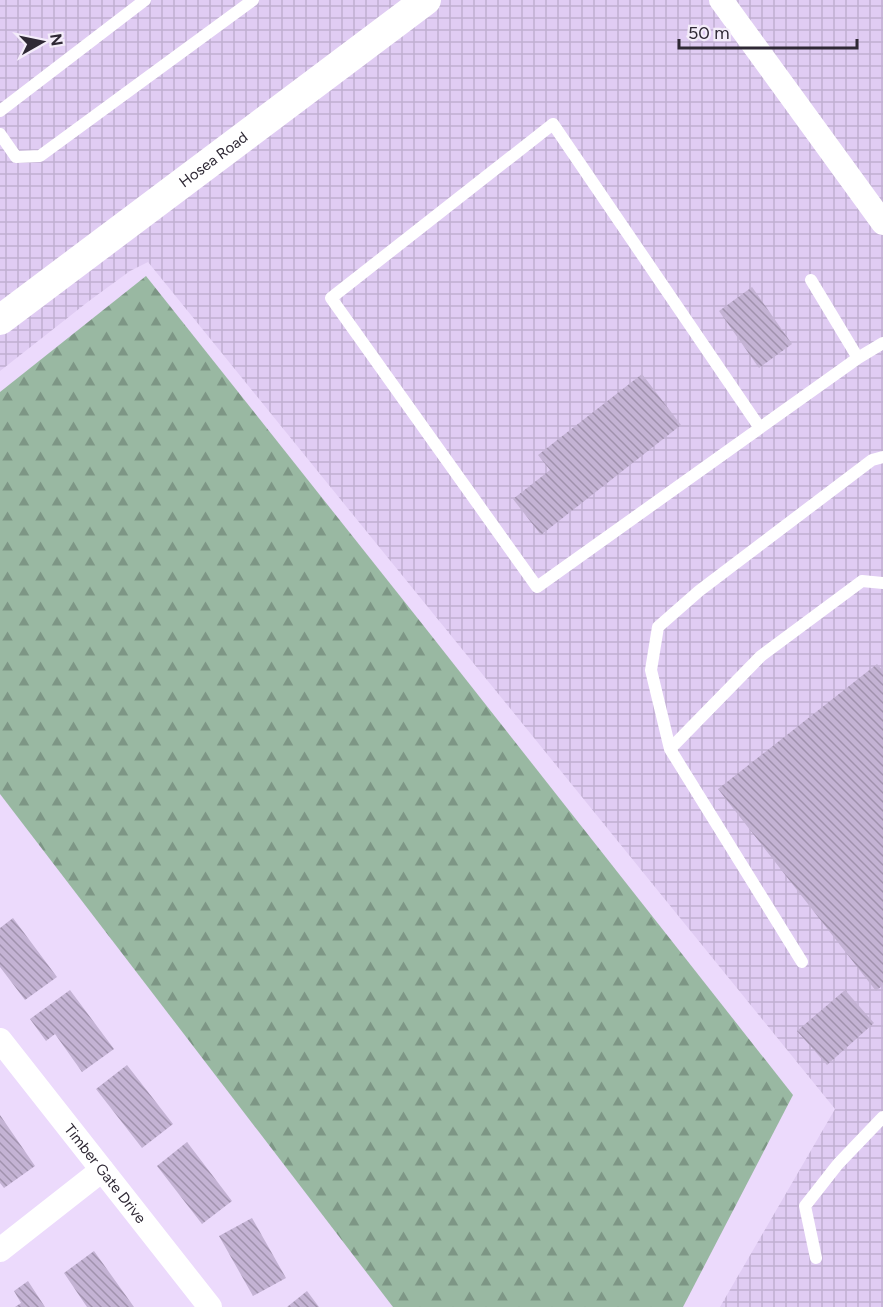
<svg xmlns="http://www.w3.org/2000/svg" width="883" height="1307" viewBox="0 0 883 1307" font-family="Figtree,sans-serif">
<style>
.industrial{fill:url(#industrial-grid)}
.forest{fill:url(#forest-firs)}
.building{fill:url(#building-back-hatch)}
.lines{fill:none;stroke-linecap:round;stroke-linejoin:round}
.service{stroke:#fff;stroke-width:12}
.minor{stroke:#fff;stroke-width:24}
.tertiary{stroke:#fff;stroke-width:30}
.labels{text-anchor:middle;dominant-baseline:central;stroke-width:4.5;stroke-linejoin:round;paint-order:stroke}
.street-label{font-size:15px;fill:#2f2935;stroke:#f4edfa}
</style>
<defs>
<pattern id="industrial-grid" width="8" height="8" patternUnits="userSpaceOnUse" patternTransform="scale(1.5)"><rect width="8" height="8" fill="#e0ccf3"/><path d="M0 4h8M4 0v8" fill="none" stroke="#c0afd1"/></pattern>
<pattern id="forest-firs" width="22" height="20" patternUnits="userSpaceOnUse" patternTransform="scale(1.5)"><rect width="22" height="20" fill="#99b8a2"/><path d="M5 1l3.5 6h-7zM16 11l3.5 6h-7z" fill="#7d9685"/></pattern>
<pattern id="building-back-hatch" width="6" height="6" patternUnits="userSpaceOnUse" patternTransform="scale(1.5)"><rect width="6" height="6" fill="#c4b3d4"/><path d="M-1 5l2 2M0 0l6 6M5-1l2 2" fill="none" stroke="#a092ad"/></pattern>
</defs>
<rect width="100%" height="100%" fill="#ecdafc"/>
<path class="industrial" d="M0,0H883V1307H720L835,1109L148,262L130,271L89,301L0,371Z"/>
<path class="forest" d="M146,276L423,625L793,1095L683,1307H393L0,794V392Z"/>
<path class="building" d="M752,287L792,344L759,368L719,311Z
M642,374L681,425L541,535L513,499L550,470L538,455Z
M877,664L883,671V985L876,991L718,789Z
M13,918L57,977L25,1000L0,967V928Z
M70,990L114,1049L82,1072L55,1034L46,1041L30,1019Z
M845,990L874,1023L827,1065L797,1031Z
M127,1065L173,1124L142,1148L96,1089Z
M0,1115L35,1166L4,1188L0,1183Z
M187,1142L232,1201L202,1224L157,1166Z
M252,1218L286,1278L253,1296L219,1236Z
M94,1251L134,1307H87L64,1273Z
M28,1281L45,1307H15L21,1303L14,1291Z
M307,1291L319,1307H287Z"/>
<g class="lines">
<path class="service" d="M0,111L145,0
M0,134L16,157L40,156L253,0
M811,280L858,358L883,343
M760,428L553,124L331,298L537,587L858,358
M670,749L761,656L862,581L883,583
M802,962L670,749L651,670L658,627L699,591L872,460L883,457
M816,1258L805,1206L838,1164L883,1117"/>
<g class="minor">
<path d="M721,0L883,223"/>
<path id="s1" d="M0,1040L210,1307"/>
<path d="M0,1250L102,1170"/>
</g>
<path class="tertiary" id="s2" d="M0,320L426,0"/>
</g>
<g class="labels">
<g class="street-label">
<text stroke="none"><textPath href="#s2" startOffset="267">Hosea Road</textPath></text>
<text stroke="none"><textPath href="#s1" startOffset="170">Timber Gate Drive</textPath></text>
</g>
</g>
<g transform="translate(42 42) rotate(81)" stroke="#f4edfa" stroke-width="4.5" paint-order="stroke">
<path d="M0-4.5L10 22L0 15L-10 22Z" fill="#2f2935"/>
<text y="-9" font-size="16" font-weight="bold" text-anchor="middle" fill="#2f2935">N</text>
</g>
<path d="M679 39v9h178v-9" fill="none" stroke="#2f2935" stroke-width="3"/>
<text x="688" y="39" font-size="18" fill="#2f2935" stroke="#f4edfa" stroke-width="4.5" paint-order="stroke">50 m</text>
</svg>
